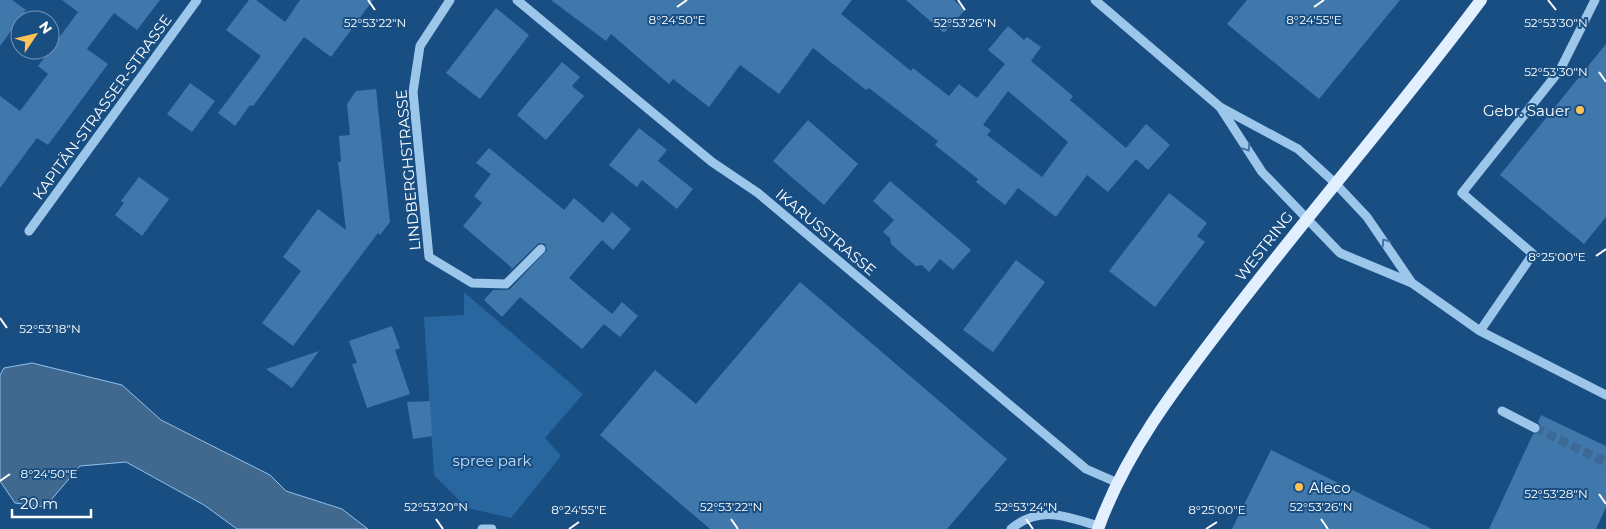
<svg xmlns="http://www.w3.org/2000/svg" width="1606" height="529" viewBox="0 0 1606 529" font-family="Montserrat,sans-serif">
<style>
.green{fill:#28669f}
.water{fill:#41698f;stroke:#8fc2ee}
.building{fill:#4178ac;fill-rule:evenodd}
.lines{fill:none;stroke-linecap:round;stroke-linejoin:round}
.minor-tunnel{stroke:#3c6995;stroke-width:9;stroke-dasharray:9 4.5;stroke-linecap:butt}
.minor{stroke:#9dc6eb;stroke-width:9}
.major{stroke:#e1efff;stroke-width:12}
.oneway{stroke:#4172a2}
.ticks{fill:none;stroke:#fff;stroke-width:2}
.poi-dot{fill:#ffc257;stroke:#194e82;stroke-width:2}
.labels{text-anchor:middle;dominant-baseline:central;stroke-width:4;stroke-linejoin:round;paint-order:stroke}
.street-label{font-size:15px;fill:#fff;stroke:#194e82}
.poi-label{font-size:15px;fill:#fff;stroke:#194e82;text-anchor:end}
.park-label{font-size:15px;fill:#c2def8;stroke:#194e82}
.ticks-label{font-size:12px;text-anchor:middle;fill:#fff;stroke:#194e82;stroke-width:4;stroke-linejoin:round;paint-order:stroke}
</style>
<rect width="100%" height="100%" fill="#194e82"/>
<path class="green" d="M464,292L583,394L545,438L561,456L511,518L467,508L434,475L424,317L464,315Z"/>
<path class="water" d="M32,363L122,385L161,420L270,475L286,491L342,509L368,529H237L204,505L126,462L80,466L45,507L15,503L0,481V375L4,368Z"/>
<path class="building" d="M0,0H12L26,10L0,46Z
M62,0H160L137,30L114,13L87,49L108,64L48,145L37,138L0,188V96L20,111L48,74L38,66L78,12Z
M249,0H256L285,22L300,0H373L331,57L304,37L253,106L250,105L235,126L218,113L261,56L226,30Z
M551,0H852L841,14L911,71L913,68L949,96L959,84L977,98L1005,64L988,50L1008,26L1024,40L1027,37L1041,47L1031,61L1073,96L1070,100L1126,148L1146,124L1170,145L1148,170L1136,159L1108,192L1087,175L1056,217L1018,188L1005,205L976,182L978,179L935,145L938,141L869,88L866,90L813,48L779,94L740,65L709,107L673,79L669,84L611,34L606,41ZM1008,91L1068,142L1042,177L987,135L991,130L983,125Z
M906,0H954L965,10L944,33Z
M1247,0H1400L1319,99L1227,24Z
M496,8L529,35L480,99L446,73Z
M1606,44V217L1584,244L1500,175Z
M562,62L580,77L572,86L584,96L546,140L517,115Z
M190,83L215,101L192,132L167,114Z
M376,89L390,222L380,235L378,233L293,346L262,323L301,271L283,257L318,209L346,230L338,162H341L339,136L350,135L347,104L356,91Z
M808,120L858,164L824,205L773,161Z
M639,128L667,150L658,161L693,189L677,209L642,180L637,187L609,165Z
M489,148L564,210L574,198L603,223L612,212L631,229L613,250L602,240L569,278L612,314L622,302L638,316L620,337L604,324L582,349L520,297L502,317L484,300L493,290H506L510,289L547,250L545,244L539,243L509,272L512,268L463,226L482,203L474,196L491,174L476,163Z
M139,177L169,199L142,236L115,215L124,203L121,201Z
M890,181L971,250L953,270L940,259L929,272L922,265L916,266L891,244L890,238L883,232L894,220L873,201Z
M1169,193L1207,223L1197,236L1205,242L1155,307L1109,271Z
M1016,260L1045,282L993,352L963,330Z
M800,282L1007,459L947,529H710L600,435L655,370L696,404Z
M392,326L400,348L395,350L410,394L367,408L352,364L357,363L349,341Z
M319,351L292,388L266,369Z
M430,401L432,436L413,439L407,402Z
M1541,415L1606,446V507L1596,529H1489L1533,434L1538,433L1541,430L1540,425L1538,422Z
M1271,450L1432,529H1232Z"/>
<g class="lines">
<path class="minor-tunnel" d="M1535,428L1606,462"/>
<path class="minor" d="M450,0L420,46L413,92L429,257L472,283L506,284L541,249
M517,0L712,162L758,193L1086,469L1118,483
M1095,0L1220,107L1298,149L1335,183L1367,217L1412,283
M1220,107L1262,172L1340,253L1412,283L1480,331L1606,395
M29,231L197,0
M1480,331L1533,254L1462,193L1560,70L1595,0
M1502,411L1535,428
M482,529H492
M1011,529C1041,504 1066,517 1099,526"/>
<path class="major" d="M1098,529C1125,453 1176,387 1225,323C1308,214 1399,110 1481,0"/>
</g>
<defs><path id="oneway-chevron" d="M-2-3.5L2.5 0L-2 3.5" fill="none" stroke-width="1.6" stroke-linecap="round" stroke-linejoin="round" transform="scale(1.25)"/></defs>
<g class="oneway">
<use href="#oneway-chevron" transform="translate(1247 148) rotate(57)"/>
<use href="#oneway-chevron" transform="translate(1385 242) rotate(-124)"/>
</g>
<path class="ticks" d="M368,0L375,10M958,0L965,10M1548,0L1556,10M677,7L687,0M1314,7L1324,0M1599,72L1606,82M1596,256L1606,249M0,318L7,328M0,481L10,474M1599,494L1606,504M436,519L443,529M731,519L738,529M1026,519L1033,529M1321,519L1328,529M569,529L579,522M1206,529L1217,522"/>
<g class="poi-dot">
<circle cx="1580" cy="110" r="5"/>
<circle cx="1299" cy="487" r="5"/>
</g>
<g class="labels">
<g class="street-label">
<text transform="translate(102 107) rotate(-54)">KAPITÄN-STRASSER-STRASSE</text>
<text transform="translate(408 170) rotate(-95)">LINDBERGHSTRASSE</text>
<text transform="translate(826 232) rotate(40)">IKARUSSTRASSE</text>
<text transform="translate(1264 246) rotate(-52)">WESTRING</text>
</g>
<g class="poi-label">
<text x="1570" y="110">Gebr. Sauer</text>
<text x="1309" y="487" text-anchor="start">Aleco</text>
</g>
<g class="park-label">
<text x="492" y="460">spree park</text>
</g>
</g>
<g class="ticks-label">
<text x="677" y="24">8°24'50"E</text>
<text x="1314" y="24">8°24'55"E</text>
<text x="1556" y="27">52°53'30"N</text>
<text x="375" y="27">52°53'22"N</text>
<text x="965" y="27">52°53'26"N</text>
<text x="1556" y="76">52°53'30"N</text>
<text x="1557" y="261">8°25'00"E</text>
<text x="50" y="333">52°53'18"N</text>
<text x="49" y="478">8°24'50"E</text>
<text x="1556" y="498">52°53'28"N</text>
<text x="436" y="511">52°53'20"N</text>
<text x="731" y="511">52°53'22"N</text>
<text x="1026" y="511">52°53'24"N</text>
<text x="1321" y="511">52°53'26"N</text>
<text x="579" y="514">8°24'55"E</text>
<text x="1217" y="514">8°25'00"E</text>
</g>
<g transform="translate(35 35) rotate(55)"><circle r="24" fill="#194e82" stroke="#7595b4"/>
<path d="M0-4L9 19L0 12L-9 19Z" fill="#ffc257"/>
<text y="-8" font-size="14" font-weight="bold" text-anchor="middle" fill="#ffffff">N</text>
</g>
<path d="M12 509v8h79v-8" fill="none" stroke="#ffffff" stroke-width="2.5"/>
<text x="20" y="509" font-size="15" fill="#ffffff" stroke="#194e82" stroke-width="4" paint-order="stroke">20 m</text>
</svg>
